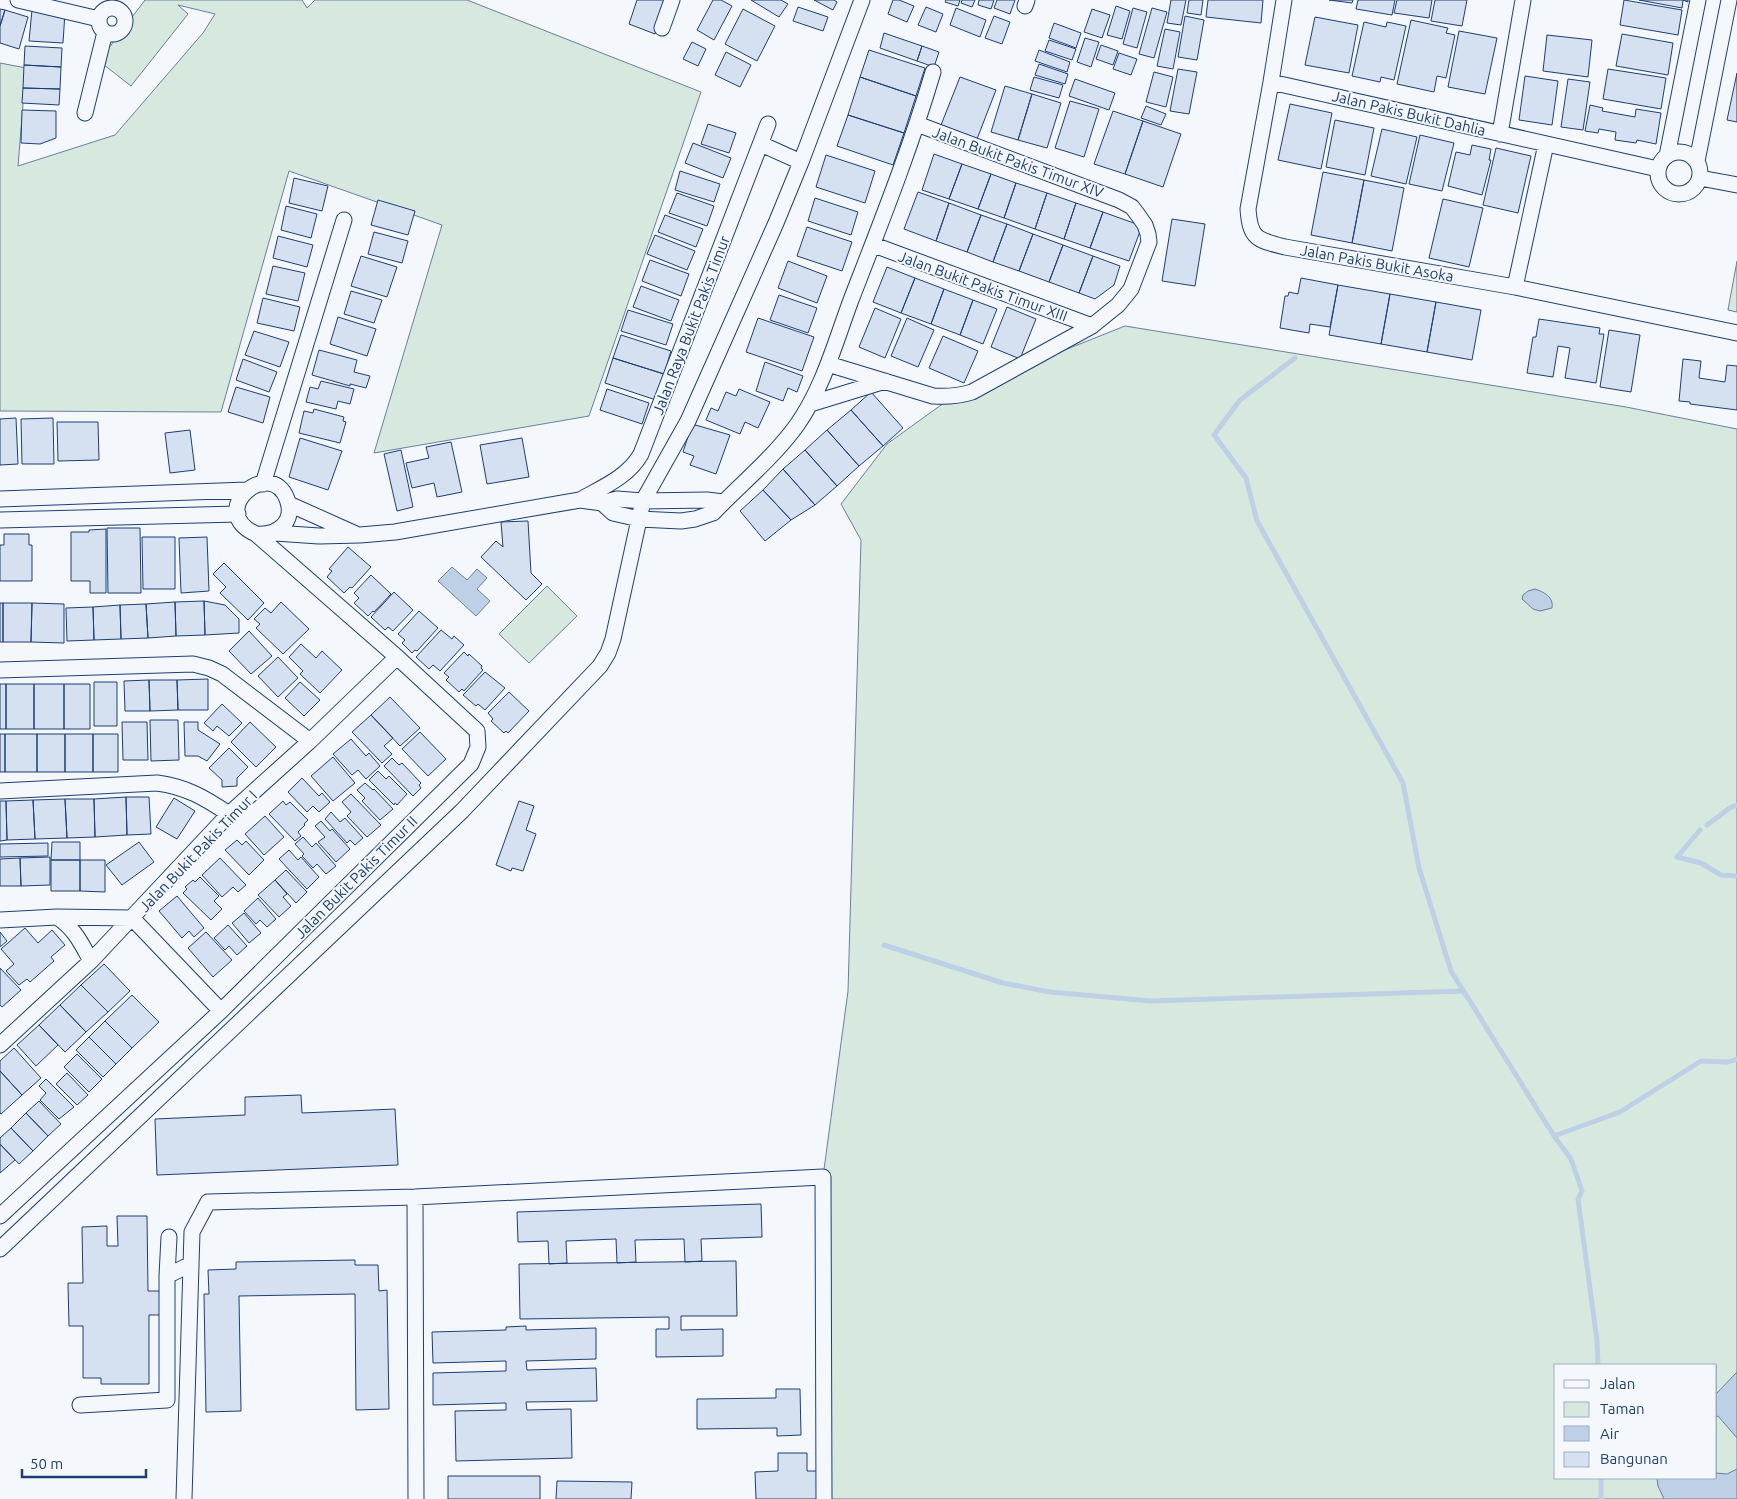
<svg xmlns="http://www.w3.org/2000/svg" width="1737" height="1499" viewBox="0 0 1737 1499" font-family="Ubuntu,sans-serif">
<style>
.green{fill:#d7e8df;stroke:#687fa3;fill-rule:evenodd}
.water{fill:#bed0e5;stroke:#687fa3}
.lines{fill:none;stroke-linecap:round;stroke-linejoin:round}
.stream{stroke:#bed0e5;stroke-width:5}
.building{fill:#d5e0f0;stroke:#1d3f73}
.minor-casing{stroke:#1d3f73;stroke-width:17}
.minor{stroke:#f4f7fb;stroke-width:15}
.labels{text-anchor:middle;dominant-baseline:central;stroke-width:4;stroke-linejoin:round;paint-order:stroke}
.street-label{font-size:15px;fill:#1d3f73;stroke:#f4f7fb}
</style>
<rect width="100%" height="100%" fill="#f4f7fb"/>
<path class="green" d="M145,0H302L307,8L315,0H467L701,92L589,416L374,453L442,225L289,171L221,412L0,411V63L26,68L18,166L115,135L203,33L215,14L178,5L188,14L131,86L99,61Z
M1737,261V312L1728,310Z
M1125,326L1626,407L1737,429V1499H824L823,1177L848,991L861,540L841,504L887,444L959,392ZM1556,1365H1716V1478H1556Z
M547,586L577,616L529,663L499,634Z"/>
<path class="water" d="M452,567L467,580L477,569L487,578L477,589L490,601L476,616L438,581Z
M1535,589C1544,592 1554,597 1552,608L1540,611L1533,609L1522,599L1523,595L1528,591Z
M1737,1372V1438L1718,1416L1716,1417V1394Z
M1737,1469V1499H1664L1658,1486L1657,1478H1716V1473L1727,1474Z"/>
<g class="lines">
<path class="stream" d="M1295,358L1240,400L1214,435L1246,478L1257,521L1403,783L1419,868L1451,971L1554,1136L1571,1159L1582,1191L1578,1199L1597,1341L1598,1365
M1707,825L1731,807L1737,805
M1700,830L1677,857L1701,863L1721,875L1737,876
M884,945L1003,983L1050,992L1151,1001L1463,991
M1554,1136L1620,1112L1701,1061L1728,1062L1737,1059
M1601,1478V1499"/>
</g>
<path class="building" d="M637,0H667L655,34L629,24Z
M713,0H721L732,6L714,40L697,30Z
M751,0H781L788,4L779,17Z
M814,0H834L837,2L833,10Z
M893,0H899L914,6L907,22L888,14Z
M946,0H960L958,6L945,2Z
M962,0H975L972,7L961,3Z
M979,0H994L991,9L978,5Z
M997,0H1015L1010,14L994,8Z
M1171,0H1186L1181,25L1167,23Z
M1189,0H1203L1201,15L1187,13Z
M1208,0H1263L1261,23L1206,17Z
M1329,0H1353L1352,3Z
M1358,0H1395L1392,15L1356,9Z
M1397,0H1432L1429,18L1394,13Z
M1435,0H1467L1462,26L1431,21Z
M1624,0L1682,10L1678,35L1620,25Z
M1639,0H1688V2L1683,0L1682,8Z
M1116,6L1130,11L1122,39L1107,35Z
M798,7L828,17L823,31L793,21Z
M926,7L943,14L936,32L918,25Z
M956,8L986,20L980,37L950,25Z
M1133,8L1147,12L1137,48L1123,44Z
M1152,8L1167,12L1154,58L1139,54Z
M0,9L5,10L0,26Z
M743,9L775,26L757,61L725,44Z
M1092,9L1110,15L1102,38L1084,32Z
M5,10L28,17L19,49L0,43V26Z
M32,10L65,12L63,43L29,41Z
M994,16L1010,22L1002,44L985,38Z
M1185,16L1204,20L1197,60L1178,57Z
M1315,17L1358,25L1349,73L1305,65Z
M1411,20L1448,28L1446,33L1455,35L1446,78L1437,76L1434,92L1397,84Z
M1364,22L1386,27L1387,22L1406,26L1394,80L1381,77L1380,82L1352,76Z
M1054,23L1081,33L1076,48L1049,38Z
M1165,29L1180,32L1173,69L1157,66Z
M1459,31L1497,38L1485,94L1448,87Z
M884,33L922,46L917,61L880,48Z
M1622,34L1673,43L1668,75L1616,66Z
M1547,35L1592,40L1588,77L1543,71Z
M1085,38L1099,42L1091,67L1077,62Z
M1049,40L1076,49L1072,60L1045,51Z
M692,42L706,49L698,66L683,59Z
M1101,45L1118,51L1113,65L1096,59Z
M25,46L62,48L61,67L24,65Z
M922,46L939,52L934,67L917,61Z
M869,50L925,68L916,96L860,77Z
M1039,50L1070,62L1067,72L1035,61Z
M726,52L751,65L740,87L715,75Z
M1119,53L1137,59L1131,75L1113,69Z
M1039,64L1068,74L1065,84L1035,75Z
M24,65L61,67L60,89L23,88Z
M1178,69L1197,72L1189,114L1170,111Z
M1608,69L1666,78L1661,109L1603,99Z
M1154,72L1173,77L1166,107L1146,102Z
M1737,73V122L1727,120Z
M1525,76L1558,81L1552,125L1519,120Z
M860,77L916,96L904,133L848,115Z
M960,77L996,90L977,139L941,125Z
M1034,77L1063,85L1059,98L1030,90Z
M1075,79L1115,93L1109,110L1069,96Z
M1568,79L1590,82L1583,130L1561,127Z
M1005,86L1032,94L1018,140L991,132Z
M23,88L60,89L59,105L22,103Z
M1032,94L1061,103L1047,148L1018,140Z
M1070,101L1099,109L1084,157L1055,148Z
M1290,104L1332,113L1321,169L1278,160Z
M1590,105L1603,108L1602,111L1635,117L1636,109L1661,113L1656,144L1637,140L1636,143L1615,140L1616,132L1599,129L1598,133L1585,131Z
M1146,106L1166,114L1161,125L1141,118Z
M22,110L56,111V138L40,144L21,143Z
M1113,111L1143,121L1125,174L1094,164Z
M848,115L904,133L893,165L837,146Z
M1335,120L1374,128L1365,175L1326,167Z
M1143,121L1181,134L1163,187L1125,174Z
M708,124L736,133L729,153L701,144Z
M1382,129L1417,137L1406,184L1371,176Z
M1420,135L1454,143L1442,191L1409,184Z
M693,143L731,158L723,178L685,163Z
M1472,145L1491,149L1489,160H1491L1482,195L1448,186L1456,152L1470,155Z
M1496,148L1531,156L1518,213L1483,205Z
M934,154L962,164L949,199L922,190Z
M826,155L875,171L865,203L816,187Z
M962,164L991,174L978,209L949,199Z
M680,171L720,184L714,202L675,190Z
M1323,172L1364,180L1352,243L1311,235Z
M991,174L1016,183L1004,218L978,209Z
M294,178L328,186L322,211L289,203Z
M1364,180L1404,188L1392,251L1352,243Z
M1016,183L1047,193L1035,229L1004,218Z
M918,192L949,203L936,241L904,229Z
M677,193L714,206L707,226L669,213Z
M1047,193L1076,203L1064,239L1035,229Z
M815,198L858,212L851,235L808,221Z
M1443,199L1483,208L1469,267L1429,258Z
M378,200L415,211L408,235L371,225Z
M949,203L981,215L967,252L936,241Z
M1076,203L1103,212L1090,248L1064,239Z
M286,206L317,214L311,238L281,230Z
M1103,212L1142,226L1129,261L1090,248Z
M665,215L703,229L696,247L658,232Z
M981,215L1007,224L993,262L967,252Z
M1172,219L1205,224L1195,286L1162,281Z
M1007,224L1033,234L1019,271L993,262Z
M807,227L852,242L842,271L797,256Z
M374,232L408,241L402,263L368,254Z
M1033,234L1063,245L1049,282L1019,271Z
M655,235L695,251L687,270L647,254Z
M278,236L313,245L307,267L273,258Z
M1063,245L1093,256L1079,293L1049,282Z
M361,256L397,267L387,297L351,286Z
M1093,256L1120,266L1114,285L1095,299L1079,293Z
M650,260L689,274L681,296L642,281Z
M788,261L827,276L817,303L778,288Z
M273,266L305,273L298,301L266,294Z
M887,267L915,278L901,313L873,302Z
M915,278L944,289L931,324L901,313Z
M1301,278L1338,285L1330,327L1310,324L1309,333L1280,328L1285,296H1288L1289,292L1298,294Z
M1338,285L1390,294L1381,344L1329,335Z
M641,286L679,300L671,321L633,307Z
M944,289L973,300L960,335L931,324Z
M351,291L382,300L374,323L344,314Z
M1390,294L1436,302L1427,352L1381,344Z
M779,295L817,308L808,333L770,320Z
M263,298L300,307L294,331L257,323Z
M973,300L997,309L983,344L960,335Z
M1436,302L1481,310L1472,360L1427,352Z
M1007,307L1036,319L1020,359L991,347Z
M875,308L901,319L885,358L859,347Z
M628,310L673,324L666,345L621,331Z
M338,317L376,329L367,356L330,344Z
M758,318L814,337L802,371L746,352Z
M907,318L934,330L918,367L891,356Z
M1539,319L1600,328L1599,334H1604L1596,383L1565,378L1570,348L1558,346L1553,377L1527,373L1533,337H1536Z
M1609,330L1640,335L1631,392L1600,387Z
M254,331L289,342L280,367L245,355Z
M621,335L671,351L664,374L613,358Z
M943,336L978,351L964,383L929,368Z
M319,350L357,360L354,372L370,376L366,388L350,384V386L312,375Z
M613,358L664,374L656,400L605,383Z
M243,359L277,372L269,392L236,380Z
M1683,359L1701,361L1699,378L1725,382L1727,365L1737,366V410L1690,404V402L1679,401Z
M765,362L803,376L797,392L788,388L783,401L756,391Z
M321,381L354,389L350,404L338,401L336,409L306,402L310,387L318,389Z
M236,387L270,397L263,423L228,412Z
M607,389L649,403L642,424L600,410Z
M739,389L770,402L758,428L745,422L740,434L706,420L711,408L718,411L726,392L736,396Z
M871,392L903,428L883,446L851,410Z
M314,409L344,417L343,421L346,422L340,443L299,433L304,411L313,413Z
M851,410L883,446L859,466L827,430Z
M16,418L18,464L0,465V419Z
M53,418L54,464H22L21,419Z
M57,422H98L99,460L58,461Z
M692,424L730,435L716,474L690,465L694,456L683,452Z
M190,430L195,470L170,473L165,433Z
M827,430L859,466L837,486L805,450Z
M300,438L342,451L328,490L289,477Z
M522,438L529,477L487,484L480,445Z
M451,442L462,492L437,497L434,483L412,488L406,463L429,458L426,447Z
M401,450L413,507L397,511L384,454Z
M805,450L837,486L815,505L783,469Z
M783,469L815,505L791,520L763,490Z
M763,490L791,520L765,541L740,511Z
M528,521L531,573L542,584L526,600L481,557L496,541L503,547L501,522Z
M107,528H140L141,593H108Z
M106,529V593H90V581H71V532H89V530Z
M4,534H29V545H32V581H0V545H4Z
M142,537H175V589H143Z
M207,537L209,591L181,593L179,538Z
M348,547L371,567L352,588L350,587L344,593L327,577L332,571L329,569Z
M224,563L264,603L248,620L220,593L226,587L213,574Z
M371,575L391,594L374,612L373,611L368,616L354,603L359,598L354,593Z
M394,592L413,610L393,631L388,627L385,630L371,617Z
M204,601L225,605L239,619V633L205,635Z
M204,601L205,635L176,636L175,602Z
M175,602L176,636L148,638L146,604Z
M281,602L309,629L283,654L256,628L260,624L254,619L265,608L271,613Z
M0,603H3V642H0Z
M3,603H32L31,642H3Z
M32,603L64,604V643L31,642Z
M146,604L148,638L121,639L120,605Z
M120,605L121,639L94,640L93,607Z
M93,607L94,640L67,641L66,608Z
M419,611L438,628L417,651L415,650L412,653L402,643L405,640L398,634Z
M441,630L452,639L454,636L464,645L440,671L433,665L429,669L416,657Z
M249,631L272,656L251,674L229,651Z
M301,644L316,658L322,651L342,670L320,693L300,674L303,671L289,657Z
M464,652L468,656L469,654L482,666L481,668L483,670L464,691L462,689L459,692L446,680L449,677L444,673Z
M278,657L298,678L278,697L258,676Z
M485,672L505,688L485,710L478,704L476,706L463,695Z
M208,679V710H178L177,680Z
M149,680H177L178,710L150,711Z
M149,680L150,711H125L124,681Z
M94,682H117V726H94Z
M300,682L320,700L304,716L285,698Z
M0,684H6V729H0Z
M6,684H34V729H6Z
M34,684H64V729H34Z
M64,684H90V729H64Z
M509,692L529,711L508,733L506,731L504,733L491,721L493,719L488,713Z
M390,697L420,728L400,746L371,715Z
M222,704L242,723L229,736L217,726L213,731L204,723Z
M371,715L393,738L384,746L392,754L382,763L352,732Z
M150,720H178L179,760L151,761Z
M122,722H147L148,760H123Z
M184,722H198V730L220,744L207,761L198,756H185Z
M250,722L276,747L256,767L231,742Z
M420,732L446,759L428,776L402,749Z
M0,734H5V772H0Z
M5,734H37V772H5Z
M37,734H65V772H37Z
M65,734H93V772H65Z
M93,734H118V772H93Z
M351,739L366,756L369,753L380,766L366,779L358,770L352,775L333,754Z
M229,748L248,767L237,778V786L222,787V780L209,768Z
M333,757L355,783L333,801L311,776Z
M392,758L399,765L402,763L421,783L419,785L421,788L413,796L384,766Z
M378,771L386,779L389,776L407,794L397,805L395,803L394,805L369,780Z
M302,778L319,796L322,793L330,802L319,812L313,806L307,812L288,792Z
M365,783L373,790L374,789L393,809L380,820L362,801L365,798L357,790Z
M351,794L381,825L367,837L347,816L351,812L342,802Z
M126,797H149L151,834L127,835Z
M126,797L127,835L95,837L94,799Z
M174,798L195,811L177,839L156,827Z
M65,799H94L95,837L67,838Z
M65,799L67,838L35,839L33,800Z
M33,800L35,839L7,840L6,801Z
M0,801H6L7,840L0,841Z
M283,801L286,805L290,802L308,820L304,824L305,825L298,832L301,836L295,841L269,814Z
M519,801L534,806L526,830L536,834L523,871L512,868L511,871L496,865Z
M331,812L340,822L345,818L363,838L355,845L350,840L347,843L325,819Z
M265,816L284,837L264,855L245,834Z
M321,821L330,831L332,829L350,849L336,862L318,842L325,837L315,826Z
M303,837L312,847L316,843L336,866L326,874L317,864L313,868L302,856L304,854L295,844Z
M237,840L242,845L246,841L264,860L249,875L225,850Z
M52,842H80V860H51Z
M139,842L154,862L122,885L106,865Z
M48,843V856L0,857V844Z
M289,850L298,860L301,857L319,877L307,889L279,859Z
M50,857V885L21,886L20,858Z
M20,858L21,886H0V859Z
M220,858L246,885L238,892L233,887L222,897L202,875Z
M51,860H80V891H51Z
M80,860H105V892L80,891Z
M286,870L307,892L296,903L275,880Z
M200,877L219,896L214,901L222,909L211,920L183,893L187,889L185,887L193,880L195,882Z
M275,880L287,894L283,897L291,906L279,917L258,895Z
M177,896L204,928L194,937L189,931L182,938L159,911Z
M258,898L276,919L267,927L260,920L256,924L244,911Z
M244,913L261,933L249,943L232,923Z
M228,925L247,946L237,955L229,946L225,950L214,938Z
M25,928L38,943L52,930L65,945L51,957L54,961L30,982L27,979L19,985L6,971L14,964L1,949Z
M0,932L7,941L0,947Z
M206,932L232,960L213,977L188,948Z
M104,964L130,991L108,1012L81,985Z
M0,968L21,990L2,1007L0,1005Z
M81,985L108,1012L86,1032L60,1005Z
M132,995L159,1022L132,1048L105,1021Z
M60,1005L86,1032L65,1052L39,1025Z
M105,1021L132,1048L116,1064L89,1037Z
M39,1025L58,1045L36,1066L17,1045Z
M89,1037L116,1064L103,1077L76,1050Z
M14,1048L41,1078L22,1095L0,1071V1061Z
M77,1054L102,1079L89,1092L64,1067Z
M0,1071L22,1095L1,1114L0,1113Z
M67,1073L88,1095L77,1105L56,1084Z
M46,1079L74,1107L59,1119L40,1100L46,1093L39,1086Z
M301,1095L302,1113L395,1109L398,1165L157,1175L155,1119L245,1115V1097Z
M39,1101L61,1124L48,1136L26,1113Z
M26,1113L48,1136L33,1151L11,1128Z
M11,1128L33,1151L19,1164L0,1144V1138Z
M0,1144L15,1160L0,1173Z
M761,1204L762,1237L701,1239L702,1261L685,1262L684,1239L635,1240L636,1262L617,1263L616,1239L566,1241L567,1263L549,1264L548,1241L518,1242L517,1212Z
M117,1216H147L148,1291H162V1315H149V1384H101V1378H83V1326H69L68,1283H83L82,1227L107,1226V1246H118Z
M355,1260V1265H378L379,1291L387,1290L389,1409L356,1410L355,1294L239,1296L241,1411L206,1412L204,1294H209L208,1270L236,1269V1262Z
M736,1261L737,1316H681V1330L723,1329V1356L656,1357V1329H669V1317L520,1319L519,1264Z
M526,1326V1330L596,1328V1359L526,1361L527,1370L596,1368L597,1401L526,1402L527,1410L571,1409L572,1458L456,1461L455,1411L506,1410V1403L433,1405V1373L506,1371V1361L433,1363L432,1332L506,1330V1327Z
M776,1389H800L801,1435L777,1436V1428L697,1429V1399L776,1398Z
M778,1453H807V1471H817L818,1499H756L755,1472L778,1471Z
M448,1476H540V1499H448Z
M557,1481L632,1482L631,1499H556Z"/>
<g class="lines">
<g class="minor-casing">
<path id="minor" d="M18,0L99,19
M1284,0L1271,82L1248,209C1250,239 1257,240 1285,247L1515,287L1737,333
M1025,6L1027,0
M99 21a13 13 0 1 1 26 0a13 13 0 1 1-26 0Z
M662,28L672,0
M1271,82L1658,169
M85,113L105,32
M1500,134L1523,0
M761,144L801,162
M1658 173a21 21 0 1 1 42 0a21 21 0 1 1-42 0Z
M1667,156L1698,0
M1697,161L1729,0
M1700,178L1737,185
M874,245L1092,326
M1515,287L1546,144
M828,364L933,396C947,397 959,396 972,392L1092,326L1118,305L1131,289L1149,242L1148,234L1145,225L1138,215L1132,207L1119,200L917,124
M810,404L885,381
M263,484L344,220
M0,499L247,490
M580,500C603,487 628,477 641,454L768,124
M602,503L613,513L639,519L681,521L695,519L713,513C741,484 773,458 797,425C823,388 835,343 851,300C880,225 910,150 933,72
M289,504L356,534
M0,520L238,514
M275,533L319,536L360,535L395,532L580,500L602,503L617,499L643,501L707,500L723,502
M0,670L193,664L209,668L222,674L310,741
M0,791L157,783C187,787 205,798 229,814
M57,917C75,929 81,943 91,961
M0,920L57,917L132,918L221,1011
M0,1045L91,961L229,814L310,741L397,657
M415,1197L416,1499
M0,1216L221,1011L471,764L478,747L477,731L397,657L256,534C205,511 270,456 287,499C296,522 277,536 256,534
M0,1249L462,811L600,666L608,653L613,639L643,501L688,421L776,223L801,162L862,0
M167,1276L169,1237
M80,1405L167,1400V1276L191,1264
M184,1499L192,1232L208,1202L415,1197L823,1177L824,1499"/>
</g>
<use href="#minor" class="minor"/>
</g>
<g class="labels">
<g class="street-label">
<text transform="translate(1409 113) rotate(13)">Jalan Pakis Bukit Dahlia</text>
<text transform="translate(1018 162) rotate(20)">Jalan Bukit Pakis Timur XIV</text>
<text transform="translate(1377 263) rotate(10)">Jalan Pakis Bukit Asoka</text>
<text transform="translate(983 286) rotate(20)">Jalan Bukit Pakis Timur XIII</text>
<text transform="translate(691 325) rotate(-69)">Jalan Raya Bukit Pakis Timur</text>
<text transform="translate(198 851) rotate(-46)">Jalan Bukit Pakis Timur I</text>
<text transform="translate(356 877) rotate(-45)">Jalan Bukit Pakis Timur II</text>
</g>
</g>
<rect x="1554" y="1364" width="162" height="115" fill="#f4f7fb" stroke="#9eadc5"/>
<rect x="1564" y="1380" width="25" height="8" fill="#f4f7fb" stroke="#9eadc5"/>
<text x="1600" y="1389" font-size="15" fill="#1d3f73">Jalan</text>
<rect x="1564" y="1402" width="25" height="15" fill="#d7e8df" stroke="#9eadc5"/>
<text x="1600" y="1414" font-size="15" fill="#1d3f73">Taman</text>
<rect x="1564" y="1426" width="25" height="15" fill="#bed0e5" stroke="#9eadc5"/>
<text x="1600" y="1439" font-size="15" fill="#1d3f73">Air</text>
<rect x="1564" y="1452" width="25" height="15" fill="#d5e0f0" stroke="#9eadc5"/>
<text x="1600" y="1464" font-size="15" fill="#1d3f73">Bangunan</text>
<path d="M22 1469v8h124v-8" fill="none" stroke="#1d3f73" stroke-width="2.5"/>
<text x="30" y="1469" font-size="15" fill="#1d3f73" stroke="#f4f7fb" stroke-width="4" paint-order="stroke">50 m</text>
</svg>
